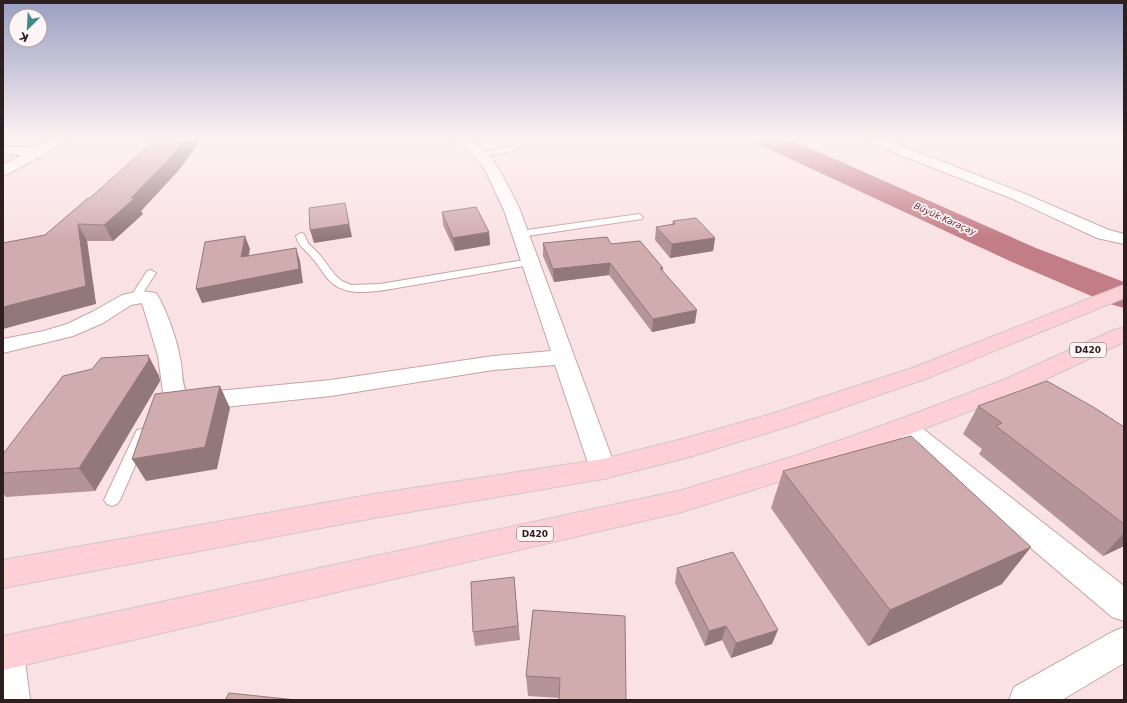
<svg xmlns="http://www.w3.org/2000/svg" width="1127" height="703" viewBox="0 0 1127 703" font-family="'DejaVu Sans',sans-serif">
<style>
.lines{fill:none;stroke-linecap:round;stroke-linejoin:round}
.river{fill:#c37d86;fill-rule:evenodd}
.service-casing{stroke:#c8a3a6;stroke-width:2}
.minor-casing{stroke:#c8a3a6;stroke-width:2}
.tertiary-casing{stroke:#c8a3a6;stroke-width:2}
.trunk-casing{stroke:#cdc9c9;stroke-width:2}
.service{fill:#fff;fill-rule:evenodd}
.minor{fill:#fff;fill-rule:evenodd}
.tertiary{fill:#fff;fill-rule:evenodd}
.trunk{fill:#fecfd4;fill-rule:evenodd}
.wall{fill:#b49496}
.shaded-wall{fill:#92787a}
.building{fill:#d1acaf;stroke:#92787a}
.labels{text-anchor:middle;dominant-baseline:central;stroke-width:3.5;stroke-linejoin:round;paint-order:stroke}
.far-water-label{font-size:9px;font-style:italic;fill:#721d30;stroke:#fcf4f5}
.shield{fill:#fcf4f5;stroke:#6b5f60;stroke-width:1}
.shield-label{font-size:9px;font-weight:bold;fill:#2d1f20}
</style>
<rect width="100%" height="100%" fill="#fae2e4"/>
<g class="lines">
<path class="river" d="M754,139H789L1036,248L1124,282V308L1110,304L1012,262L758,144Z"/>
<g class="service-casing">
<path id="service" d="M514,146L518,148L517,150L481,157L477,155L478,153Z
M639,214L643,217L642,219L520,237L515,234L520,231Z
M301,233L304,234L308,243L320,255L335,275L342,281L351,285L380,284L530,259L535,262L530,265L391,289C371,292 344,297 329,280C323,274 319,265 312,258C306,250 298,246 296,236Z
M151,270L156,273L141,296L140,298H132L131,296L147,271Z
M142,429L147,430L149,434L120,500L117,504L112,506L107,504L104,500L135,434L137,430Z"/>
</g>
<g class="minor-casing">
<path id="minor" d="M453,139C457,139 464,138 468,140C494,150 508,187 520,210L616,469L613,476L603,479L593,476L590,469L555,365L493,370L331,396L186,411L168,405L164,399L158,356L142,303L131,305L103,323L73,336L3,353V339L44,331L67,324L92,312L122,295L141,291L156,293C166,308 177,340 180,358C183,368 181,387 188,394L331,380L493,356L551,351L504,210L485,170L476,158Z
M866,139H884L1023,193L1109,230L1124,234V244L1097,238L1013,199L867,142Z
M3,146L37,148L42,149L44,152L42,155L37,156L3,154Z
M904,418L913,421L1124,586V621L1112,617L895,433L891,427L895,421Z
M1124,627V663L1062,700H1009L1014,687L1112,632Z
M7,636L19,641L24,653L30,700H3V637Z"/>
</g>
<g class="tertiary-casing">
<path id="tertiary" d="M51,139H67L66,142L8,174L3,175V165Z"/>
</g>
<g class="trunk-casing">
<path id="trunk" d="M1124,285V298L928,378L787,427L686,458L603,479L374,518L3,588V560L374,494L603,459L686,438L771,414L912,368Z
M1124,328V342L1019,392L913,433L810,472L682,512L3,670V636L682,490L795,456L895,421L1003,380L1116,329Z"/>
</g>
<use href="#service" class="service"/>
<use href="#minor" class="minor"/>
<use href="#tertiary" class="tertiary"/>
<use href="#trunk" class="trunk"/>
</g>
<path class="wall" d="M156,139H196L198,144L178,171L141,211L143,214L113,241H87L96,304L45,235L90,198Z
M442,212L489,232L490,245L455,251L443,225Z
M673,221L715,238L713,251L670,258L655,240L656,227L672,224Z
M543,243L611,244L663,268V271L695,323L652,332L609,275L554,282L543,256Z
M148,355L159,376L160,381L95,491L6,497L3,493V454Z
M978,406L1124,427V546L1103,556L979,454L982,449L963,434Z
M783,471L1002,584L868,646L771,508Z
M677,568L772,644L731,658L722,640L705,646L675,583Z
M514,577L520,640L475,646L473,632Z
M533,610L626,700L559,698L528,696L526,676Z"/>
<path class="shaded-wall" d="M186,139H196L198,144L178,171L141,211L143,214L113,241L104,225L131,198Z
M345,203L352,237L314,243L310,230Z
M78,224L87,241L96,304L3,329V307Z
M489,232L490,245L455,251L453,238Z
M245,236L250,249L246,271L241,257Z
M715,238L713,251L670,258L672,244Z
M296,248L300,261L303,283L202,303L196,289Z
M610,263L609,275L554,282L553,269Z
M697,310L695,323L652,332L653,319Z
M148,355L159,376L160,381L95,491L79,468Z
M220,386L230,408L217,469L146,481L132,459Z
M1124,533V546L1103,556Z
M1031,547L1002,584L868,646L890,610Z
M726,626L722,640L705,646L709,631Z
M778,630L772,644L731,658L736,643Z"/>
<path class="building" d="M156,139H186L172,156L131,198H135L104,225L78,224L86,286L3,307V243L45,235L88,198H90Z
M345,203L349,224L310,230L309,208Z
M476,207L489,232L453,238L442,212Z
M696,218L715,238L672,244L656,227L675,224L673,221Z
M245,236L241,257L296,248L299,269L196,289L205,242Z
M607,237L611,244L640,241L663,268H660L697,310L653,319L610,263L553,269L543,243Z
M148,355L149,360L79,468L3,473V454L63,376L92,369L101,358Z
M1047,381L1095,408L1124,427V524L996,426L1002,423L978,406Z
M220,386L205,447L132,459L155,394Z
M911,436L1031,547L890,610L783,471Z
M733,552L778,630L736,643L726,626L709,631L677,568Z
M514,577L518,626L473,632L471,582Z
M533,610L625,616L626,700H559L560,678L526,676Z
M229,693L296,700H225Z"/>
<linearGradient id="sky" x2="0" y2="1"><stop stop-color="#999ec1"/><stop offset="0.58" stop-color="#fdf2f3"/><stop offset="1" stop-color="#fdf2f3" stop-opacity="0"/></linearGradient>
<rect width="1127" height="238" fill="url(#sky)"/>
<g class="labels">
<g class="far-water-label">
<text transform="translate(945 219) rotate(24)">Büyük Karaçay</text>
</g>
<g class="shield">
<rect x="1070" y="343" width="36" height="14" rx="3"/>
<rect x="517" y="527" width="36" height="14" rx="3"/>
</g>
<g class="shield-label">
<text x="1088" y="350">D420</text>
<text x="535" y="534">D420</text>
</g>
</g>
<rect width="1127" height="703" fill="none" stroke="#2d1f20" stroke-width="8"/>
<g transform="translate(28 28) rotate(204)"><circle r="19" fill="#fcf4f5" stroke="#a99fa0"/>
<path d="M0-3L7 15L0 10L-7 15Z" fill="#418986"/>
<text y="-6" font-size="11" font-weight="bold" text-anchor="middle" fill="#2d1f20">K</text>
</g>
</svg>
